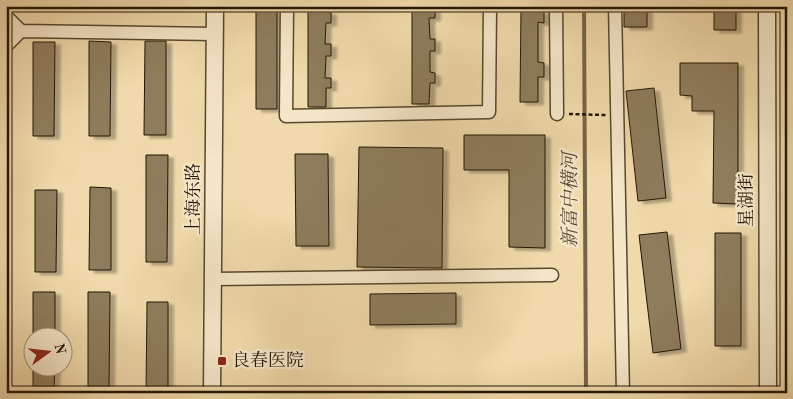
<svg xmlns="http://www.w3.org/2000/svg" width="793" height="399" viewBox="0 0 793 399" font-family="'Old Standard TT','Noto Serif SC',serif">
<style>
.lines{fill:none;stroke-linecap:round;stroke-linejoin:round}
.stream{stroke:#746446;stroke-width:4}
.building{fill:#8e7c5b;stroke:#231705;filter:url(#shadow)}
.minor-casing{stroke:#56482e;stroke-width:15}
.tertiary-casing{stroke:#56482e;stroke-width:19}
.path{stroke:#231705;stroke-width:2.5;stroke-dasharray:4 2.5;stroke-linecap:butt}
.minor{stroke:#f5e6c8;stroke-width:12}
.tertiary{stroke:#f5e6c8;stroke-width:16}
.poi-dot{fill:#8f2418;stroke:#f5e6c8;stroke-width:2}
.labels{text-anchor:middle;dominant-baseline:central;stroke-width:4.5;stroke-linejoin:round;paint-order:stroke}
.street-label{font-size:18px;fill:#231705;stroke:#f5e6c8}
.poi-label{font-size:18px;fill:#231705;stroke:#f5e6c8;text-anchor:start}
.water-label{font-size:19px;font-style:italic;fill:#594a31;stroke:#f5e6c8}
</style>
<defs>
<filter id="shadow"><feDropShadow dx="5.5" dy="3" stdDeviation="1" flood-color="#0004"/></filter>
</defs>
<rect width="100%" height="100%" fill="#f0d9aa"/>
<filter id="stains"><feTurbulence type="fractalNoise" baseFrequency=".004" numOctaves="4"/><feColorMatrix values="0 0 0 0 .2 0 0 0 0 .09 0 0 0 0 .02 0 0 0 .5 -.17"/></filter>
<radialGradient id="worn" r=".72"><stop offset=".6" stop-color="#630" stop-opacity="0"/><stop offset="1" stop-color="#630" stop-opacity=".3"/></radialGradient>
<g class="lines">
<path class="stream" d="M584,6L586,393"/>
</g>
<path class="building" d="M256,6H277V109H256Z
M308,6H326V12H331V23H326L325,44H331V56H326L325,78H331V88H326V107H308Z
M412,6L435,7V18H429L430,39H435V51H430V72L435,73V83H430L429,104H412Z
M521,6H538V11H544V23L538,22V62L544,63V77H538V102H520Z
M624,6H647V27H624Z
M714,6H736V30H714Z
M89,41L111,42L110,136H89Z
M145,41H166V135H144Z
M33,42H55L54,136H33Z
M680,63H738V204L713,203L714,111H692V96L680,95Z
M654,88L666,198L638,201L626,91Z
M464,135H545V248L509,247V170H464Z
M359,147L443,148L442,268L357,267Z
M295,154H328L329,246H296Z
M146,155H168L167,262H146Z
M90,187L111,188V270H89Z
M35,190H57L56,272H35Z
M667,232L681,349L653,353L639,235Z
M715,233H741V346H715Z
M33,292H55V336H33Z
M88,292H110L109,387H88Z
M456,293V324L370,325V294Z
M147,302H168V393H146Z
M33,366H55L54,387H33Z"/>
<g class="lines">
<g class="minor-casing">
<path id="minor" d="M287,6L286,116L489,112L490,6
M556,6L557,114
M615,6L623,393
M6,16L21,31L215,34
M6,46L21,31
M214,279L552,275"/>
</g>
<g class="tertiary-casing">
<path id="tertiary" d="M767,6L768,393
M212,393L215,6"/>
</g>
<path class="path" d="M569,114L606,115"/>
<use href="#minor" class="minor"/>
<use href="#tertiary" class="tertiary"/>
</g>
<rect class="poi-dot" x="217" y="356" width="10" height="10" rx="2.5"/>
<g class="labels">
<g class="street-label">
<text transform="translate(194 199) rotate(-90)">上海东路</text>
<text transform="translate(747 200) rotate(-90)">星湖街</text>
</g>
<g class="poi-label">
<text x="232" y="361">良春医院</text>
</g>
<g class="water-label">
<text transform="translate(571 200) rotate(-90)">新富中横河</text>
</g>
</g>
<rect width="793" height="399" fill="none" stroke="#f0d9aa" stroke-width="25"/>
<rect x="8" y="8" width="778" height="384" fill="none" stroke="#231705" stroke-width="2.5"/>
<rect x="12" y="12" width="768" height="374" fill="none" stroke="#231705"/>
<g transform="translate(48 352) rotate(75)"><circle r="24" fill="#f5e6c8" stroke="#a1937a"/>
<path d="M0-4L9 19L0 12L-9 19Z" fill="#8f2418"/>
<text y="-8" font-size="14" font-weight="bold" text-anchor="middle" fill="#231705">N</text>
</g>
<rect width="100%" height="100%" filter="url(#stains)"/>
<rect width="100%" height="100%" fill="url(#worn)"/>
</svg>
